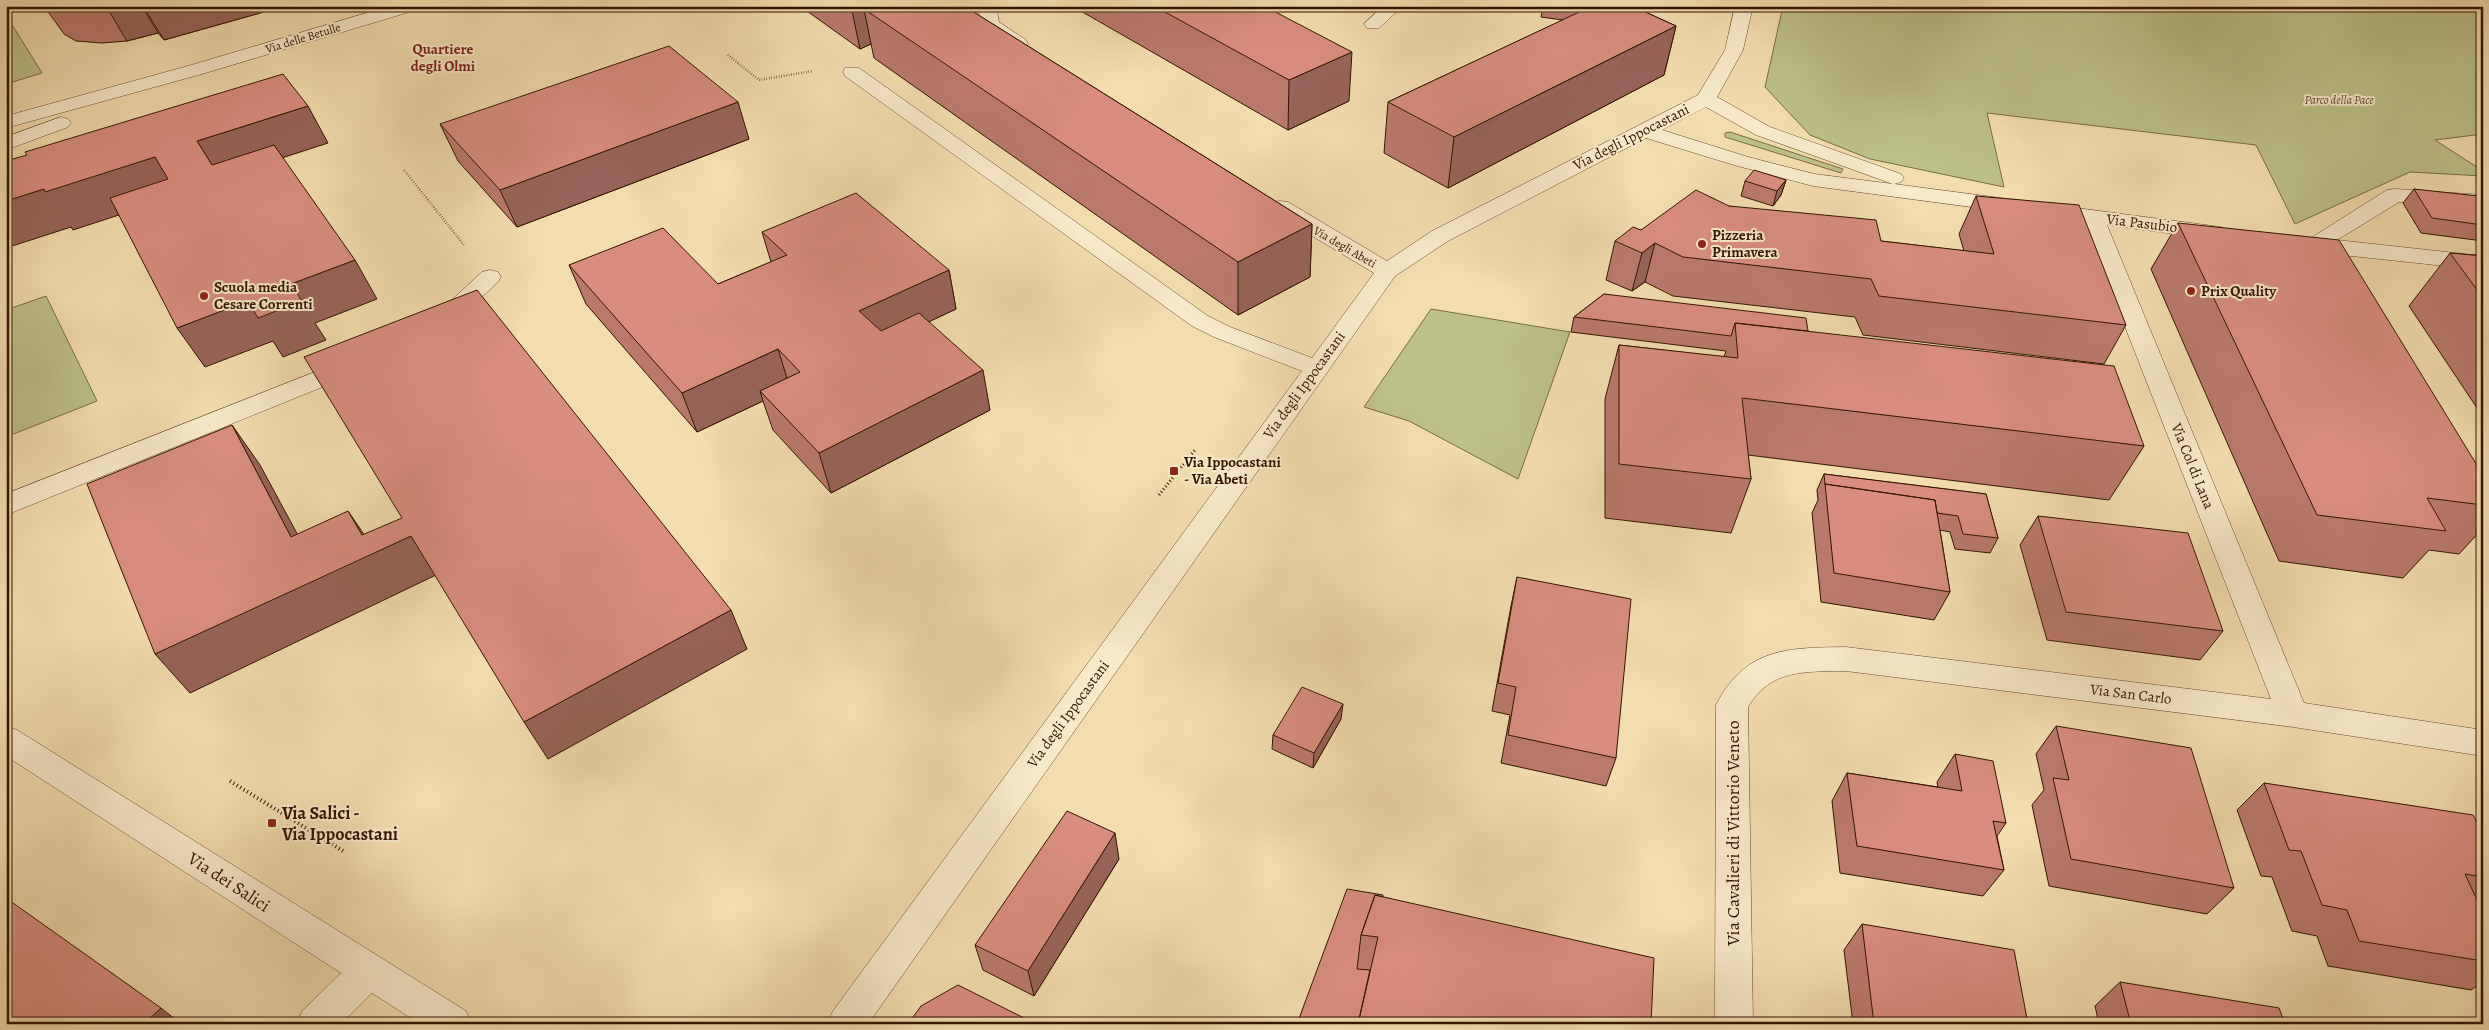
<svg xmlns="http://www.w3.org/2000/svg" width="2489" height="1030" viewBox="0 0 2489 1030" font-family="Alegreya,serif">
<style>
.green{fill:#bdc088;stroke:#786a44}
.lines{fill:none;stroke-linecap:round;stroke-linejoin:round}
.minor-casing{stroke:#62472c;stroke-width:1}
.path-far2{stroke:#321500;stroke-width:2.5;stroke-dasharray:0.5 2;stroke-linecap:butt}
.path-far1{stroke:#321500;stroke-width:3;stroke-dasharray:1 2.5;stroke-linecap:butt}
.path{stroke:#321500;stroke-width:4;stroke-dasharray:1 3;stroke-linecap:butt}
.minor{fill:#f7e9ca;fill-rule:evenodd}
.wall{fill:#bb796e;stroke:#321500}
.shaded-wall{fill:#98635a;stroke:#321500}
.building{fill:#d98d80;stroke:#321500}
.poi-dot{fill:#8f2418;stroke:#f7e9ca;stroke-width:2}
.labels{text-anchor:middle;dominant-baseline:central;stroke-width:4;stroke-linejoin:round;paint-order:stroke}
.far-street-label{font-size:12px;fill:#321500;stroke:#f7e9ca}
.far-park-label{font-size:12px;font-style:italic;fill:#5c4829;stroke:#f7e9ca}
.far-quarter-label{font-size:15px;font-weight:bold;fill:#7a1f14;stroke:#f7e9ca}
.street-label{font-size:15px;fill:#321500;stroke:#f7e9ca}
.poi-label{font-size:15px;font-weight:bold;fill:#321500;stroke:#f7e9ca;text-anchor:start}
.near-poi-label{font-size:18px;font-weight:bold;fill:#321500;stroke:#f7e9ca;text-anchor:start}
.near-street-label{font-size:18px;fill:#321500;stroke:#f7e9ca}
</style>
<rect width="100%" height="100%" fill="#f2ddae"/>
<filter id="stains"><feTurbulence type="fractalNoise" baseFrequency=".004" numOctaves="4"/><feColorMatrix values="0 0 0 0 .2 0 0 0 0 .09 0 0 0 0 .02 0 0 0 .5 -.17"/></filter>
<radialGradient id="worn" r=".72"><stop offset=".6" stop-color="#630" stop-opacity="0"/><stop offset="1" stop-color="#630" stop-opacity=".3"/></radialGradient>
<path class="green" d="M1783,6H2483V134L2435,140L2483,171V176L2410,172L2295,224L2256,145L1987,113L2004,187L1870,159L1810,135L1765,87Z
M6,15L42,73L6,84Z
M1730,132L1843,169L1841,173L1725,137V133Z
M46,296L97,401L6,437V310Z
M1431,309L1570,332L1518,479L1409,421L1364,407Z"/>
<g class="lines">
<g class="minor-casing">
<path id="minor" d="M390,6H419L416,10L202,74L6,128V116L188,66Z
M978,6H996L999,22L1026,40L1028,44L1026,48C1004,53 978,27 978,6Z
M1383,6H1403L1379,28H1367L1364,24Z
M1735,6H1753L1743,50L1717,97L1770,127L1901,174L1904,178L1901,182L1894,184L2221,227L2224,232L2221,237L2213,239L2107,225L2304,703L2483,730V756L2293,727L1846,671C1806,672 1771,668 1748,707L1753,1024H1715L1716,705C1746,647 1788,648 1846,647L2271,699L2084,222L1813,186L1734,165L1646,138L1448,241L1395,276L868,1024H827L833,1011L1302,371L1214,337L1192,326L845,76L843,72L845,68H859L1208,316L1230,327L1312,358L1374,273L1272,212L1269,207L1272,202L1280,201L1288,202L1387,261L1432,231L1698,95L1725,50ZM1706,107L1756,135L1893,184L1814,174L1748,157L1662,130Z
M61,117L68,119L71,123L68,127L6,150V137Z
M2395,189L2483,195V207L2399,202L2337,240L2483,256V270L2314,252L2300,249L2297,244L2300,239L2311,238L2387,190Z
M490,270L498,272L501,277L498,282L458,319L450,321L442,319L438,314L442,309L482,272Z
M353,357L362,359L365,365L362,371L6,515V494Z
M6,726L17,730L466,1011L472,1024H420L372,993L341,1024H296L302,1011L341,973L6,756Z"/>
</g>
<path class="path-far2" d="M728,55L759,80L813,71
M404,170L464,245"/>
<path class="path-far1" d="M1159,495L1195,450"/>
<path class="path" d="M230,781L343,851"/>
<use href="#minor" class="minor"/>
</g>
<path class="wall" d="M44,6H285L164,40L158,33L127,41L102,43L76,41L64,34Z
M800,6H964L1312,224L1310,277L1238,315L874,58L871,44L860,49Z
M1072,6H1264L1349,101L1288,130Z
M1543,6H1632L1676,26L1664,75L1448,188L1384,153L1388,102L1563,20L1541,17Z
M440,124L749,139L517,227L458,161Z
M1786,180L1781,195L1773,206L1741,196L1745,181Z
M2414,189L2483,203V241L2421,233L2403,203Z
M1976,196L2126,325L2104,364L1863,335L1855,317L1673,296L1645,282L1632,291L1606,280L1615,241L1641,230L1729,206L1881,241L1964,251L1959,234Z
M2178,223L2483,475V528L2459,554L2429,550L2403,578L2279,561L2151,269Z
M762,232L949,270L956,309L928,322L990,410L831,493L773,430L763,401L697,432L586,304L569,265L718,284L771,262Z
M2450,253L2483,256V417L2409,306Z
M1604,294L1808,331L2144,446L2109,500L1748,455L1751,479L1731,533L1605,518V399L1619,345L1724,357L1726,351L1571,332L1574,317Z
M1824,474L1986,494L1998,538L1990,553L1955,549L1950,532L1940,530L1950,592L1934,620L1821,602L1812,513L1818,500L1817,490Z
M2038,516L2223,631L2200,660L2047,640L2020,545Z
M1517,577L1616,758L1606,786L1501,763L1510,715L1492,711L1511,606Z
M1341,719L1313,768L1272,749L1273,735Z
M2056,726L2234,888L2207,914L2049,886L2032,805L2044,790L2036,754Z
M1955,754L2006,823L1997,836L2004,870L1983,896L1840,873L1832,801L1847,773L1938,787L1937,782Z
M2264,783L2483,834V898L2478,902L2483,913V982L2471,990L2328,966L2317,936L2292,931L2272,877L2261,876L2237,810Z
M1119,859L1034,996L983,970L975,945Z
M1383,897L1651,1024H1297Z
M1862,924L2028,1024H1853L1844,950Z
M2120,982L2285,1024H2099L2095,1006Z"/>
<path class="shaded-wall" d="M106,6H142L158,33L127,41Z
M143,6H285L164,40Z
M851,6H923L864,9L871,44L860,49Z
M1676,26L1664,75L1448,188L1454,137Z
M1352,52L1349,101L1288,130L1289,80Z
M738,102L749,139L517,227L500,190Z
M308,106L328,143L220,178L197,141Z
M155,157L180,195L73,230L71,227L6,248V201L44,189Z
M1786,180L1781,195L1773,206L1777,191Z
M1312,224L1310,277L1238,315V262Z
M1655,243L1645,282L1632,291L1642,253Z
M355,260L377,299L315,323L326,340L283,357L273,341L205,367L177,328L291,284Z
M949,270L956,309L869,350L859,311Z
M778,349L790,388L760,391L763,401L697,432L682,393Z
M983,370L990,410L831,493L819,453Z
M232,425L260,465L320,576L291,537Z
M348,511L376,552L411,536L436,575L190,693L155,654L362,535Z
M731,610L747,649L548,759L524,722Z
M1343,704L1341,719L1313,768L1314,753Z
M1115,833L1119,859L1034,996L1028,971Z
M161,1008L181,1024H144Z"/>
<path class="building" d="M872,6H964L1312,224L1238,262L864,9Z
M1154,6H1264L1352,52L1289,80Z
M1592,6H1632L1676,26L1454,137L1388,102Z
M669,46L738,102L500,190L440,124Z
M283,74L308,106L197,141L212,165L274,145L355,260L291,284L302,301L258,318L248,301L177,328L110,198L168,179L155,157L45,192L44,189L6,201V161L27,155L25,152Z
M1754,170L1786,180L1777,191L1745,181Z
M2414,189L2478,196L2483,203V225L2432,218Z
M1696,190L1729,206L1876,220L1881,241L1994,254L1976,196L2079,205L2126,325L1879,296L1871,279L1683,257L1655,243L1642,253L1615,241L1633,227L1641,230Z
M856,193L949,270L859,311L881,331L919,313L983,370L819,453L760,391L800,372L778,349L682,393L569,265L663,228L718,284L787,255L762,232Z
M2178,223L2339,240L2483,475V505L2427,498L2446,531L2317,515Z
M2450,253L2483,256V298Z
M477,290L731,610L524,722L411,536L155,654L87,484L232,425L291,537L348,511L362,535L402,518L304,357Z
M1604,294L1806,318L1808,331L1735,323L1731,336L1574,317Z
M1735,323L2114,366L2144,446L1742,398L1751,479L1619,464V345L1738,358Z
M1824,474L1986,494L1998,538L1963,534L1958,516L1937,513L1935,500L1825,484Z
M1825,484L1935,500L1950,592L1834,573Z
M2038,516L2188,533L2223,631L2066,612Z
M1517,577L1631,599L1616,758L1508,735L1516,687L1498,683Z
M1302,687L1343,704L1314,753L1273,735Z
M2056,726L2191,748L2234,888L2071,859L2053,778L2069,780Z
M1955,754L1993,761L2006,823L1993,821L2004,870L1857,846L1847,773L1962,791Z
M2264,783L2473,815L2483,834V877L2465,874L2483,913V961L2359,941L2347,910L2322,905L2301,851L2289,850Z
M1067,811L1115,833L1028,971L975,945Z
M1347,889L1383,895V897L1375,895L1361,935L1357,969L1370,970L1358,1024H1297Z
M1375,895L1654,958L1651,1024H1358L1378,937L1361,935Z
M6,898L161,1008L144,1024H6Z
M1862,924L2014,950L2028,1024H1874Z
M2120,982L2279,1008L2285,1024H2131Z
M958,985L1036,1024H908L921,1006Z"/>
<g class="poi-dot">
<circle cx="1702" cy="244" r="5"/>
<circle cx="2191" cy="291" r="5"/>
<circle cx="204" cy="296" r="5"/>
<rect x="1169" y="466" width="10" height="10" rx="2.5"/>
<rect x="267" y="818" width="10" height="10" rx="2.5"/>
</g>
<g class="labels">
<g class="far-street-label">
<text transform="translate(303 38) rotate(-17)">Via delle Betulle</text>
<text transform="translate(1345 247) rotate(30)">Via degli Abeti</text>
</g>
<g class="far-park-label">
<text x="2339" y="100">Parco della Pace</text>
</g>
<g class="far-quarter-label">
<text x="443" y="49">Quartiere<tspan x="443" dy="17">degli Olmi</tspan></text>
</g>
<g class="street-label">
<text transform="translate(1631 137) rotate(-27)">Via degli Ippocastani</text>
<text transform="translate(2142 223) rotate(7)">Via Pasubio</text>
<text transform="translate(1304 385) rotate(-54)">Via degli Ippocastani</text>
<text transform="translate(2193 466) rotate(68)">Via Col di Lana</text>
<text transform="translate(2131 694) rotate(7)">Via San Carlo</text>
<text transform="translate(1068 714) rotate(-54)">Via degli Ippocastani</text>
</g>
<g class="poi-label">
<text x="1712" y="235">Pizzeria<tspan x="1712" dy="17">Primavera</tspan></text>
<text x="214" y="287">Scuola media<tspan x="214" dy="17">Cesare Correnti</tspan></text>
<text x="2201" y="291">Prix Quality</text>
<text x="1184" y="462">Via Ippocastani<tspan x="1184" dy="17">- Via Abeti</tspan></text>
</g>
<g class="near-poi-label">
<text x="282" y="813">Via Salici -<tspan x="282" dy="21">Via Ippocastani</tspan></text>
</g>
<g class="near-street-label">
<text transform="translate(1733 833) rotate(-90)">Via Cavalieri di Vittorio Veneto</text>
<text transform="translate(229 882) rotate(33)">Via dei Salici</text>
</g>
</g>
<rect width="2489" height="1030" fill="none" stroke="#f2ddae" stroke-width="25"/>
<rect x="8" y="8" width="2474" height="1015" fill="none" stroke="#321500" stroke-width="2.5"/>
<rect x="12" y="12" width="2464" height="1005" fill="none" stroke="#321500"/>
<rect width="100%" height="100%" filter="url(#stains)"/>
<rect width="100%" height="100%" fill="url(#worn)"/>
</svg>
